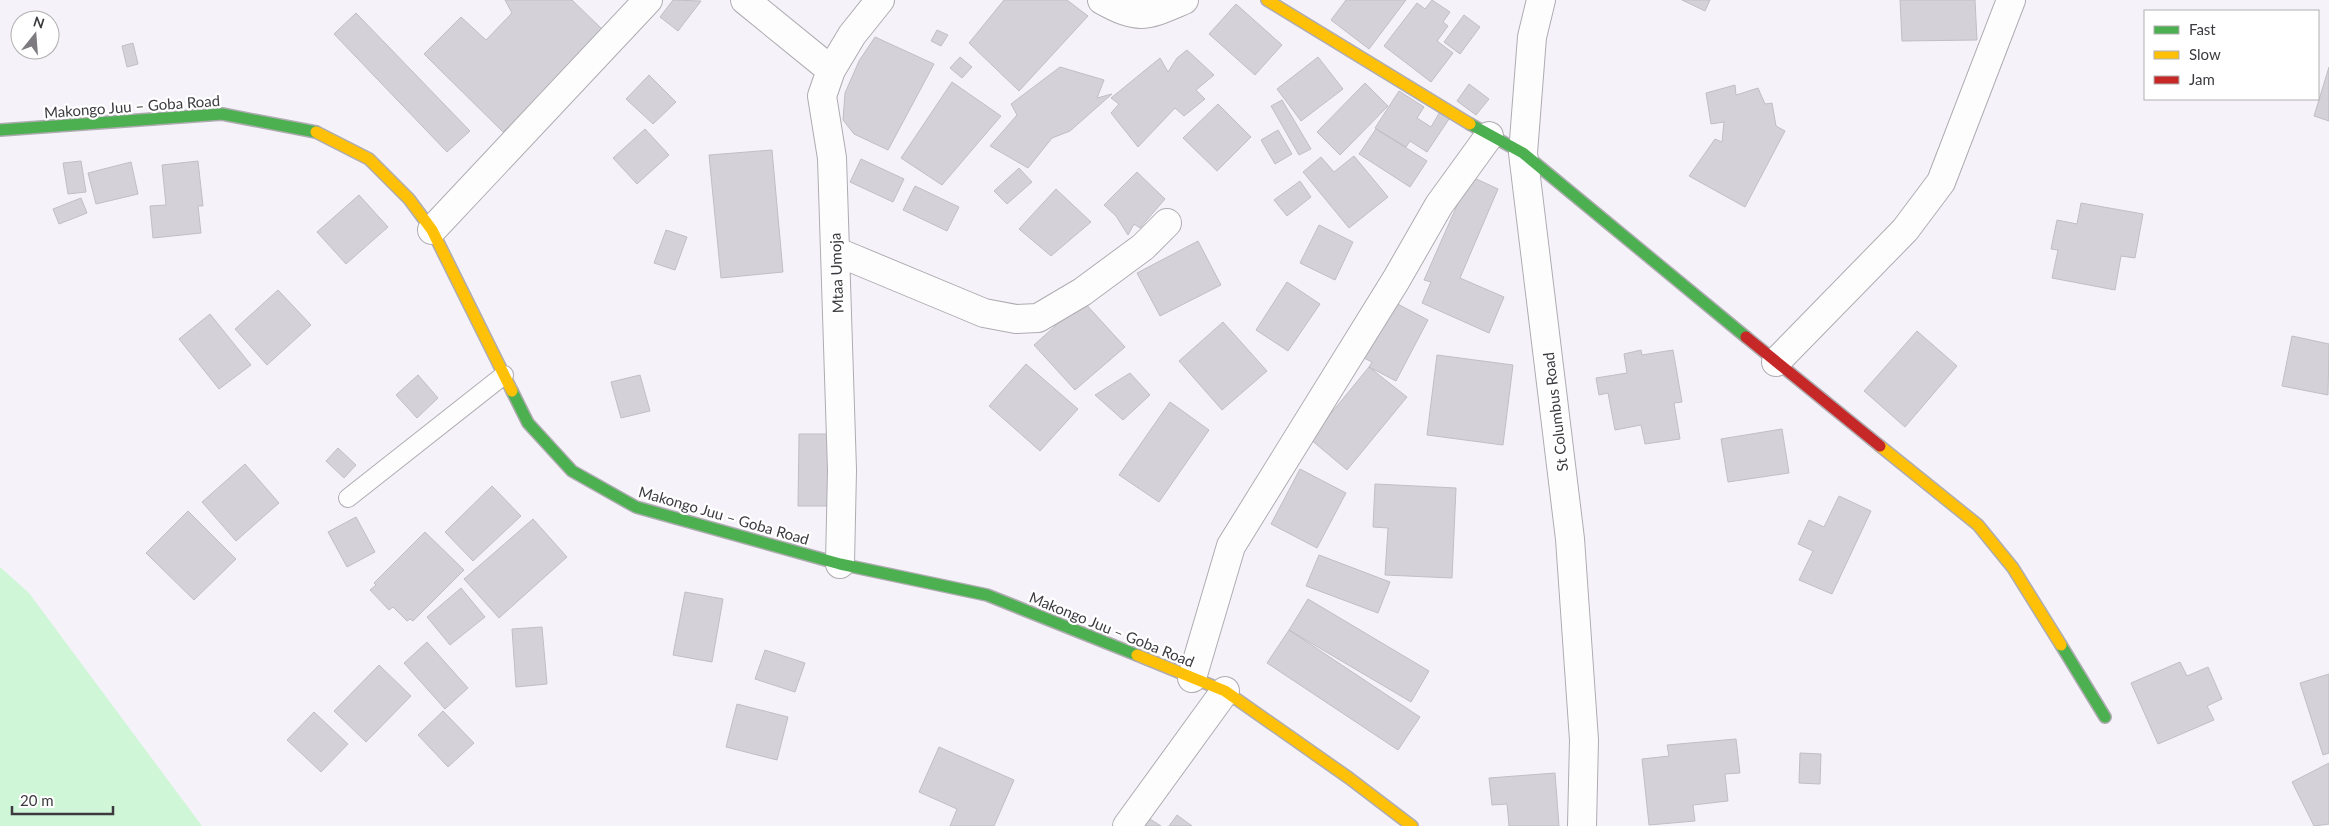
<svg xmlns="http://www.w3.org/2000/svg" width="2329" height="826" viewBox="0 0 2329 826" font-family="Lato,sans-serif">
<style>
.green{fill:#d0f6d8}
.building{fill:#d4d2d8;stroke:#c1bec4}
.lines{fill:none;stroke-linecap:round;stroke-linejoin:round}
.lane-casing{stroke:#aeacb1;stroke-width:20}
.street-casing{stroke:#aeacb1;stroke-width:30}
.fast-casing{stroke:#aeacb1;stroke-width:14}
.slow-casing{stroke:#aeacb1;stroke-width:14}
.jam-casing{stroke:#aeacb1;stroke-width:14}
.lane{stroke:#fefdfe;stroke-width:18}
.street{stroke:#fefdfe;stroke-width:28}
.fast{stroke:#4caf50;stroke-width:11}
.slow{stroke:#ffc107;stroke-width:11}
.jam{stroke:#c62828;stroke-width:11}
.labels{text-anchor:middle;dominant-baseline:central;stroke-width:4.5;stroke-linejoin:round;paint-order:stroke}
.street-label{font-size:15px;fill:#3c3a3f;stroke:#fff}
</style>
<rect width="100%" height="100%" fill="#f6f2fa"/>
<path class="green" d="M0,567L29,593L202,826H0Z"/>
<path class="building" d="M505,0H572L603,30L503,132L424,54L461,17L486,40L512,13Z
M673,0L701,1L678,31L660,17Z
M1004,0H1067L1088,16L1019,91L969,43Z
M1346,0H1406L1369,49L1331,20Z
M1432,0L1450,12L1443,22L1448,26L1437,41L1453,53L1431,82L1384,46L1417,3L1425,9Z
M1682,0H1710L1705,11Z
M1900,0H1975L1977,40L1902,41Z
M1236,4L1282,45L1255,75L1209,34Z
M356,13L470,131L447,152L334,34Z
M1464,15L1480,27L1460,54L1444,42Z
M937,30L948,35L941,46L931,41Z
M875,37L934,64L888,150L854,134L843,120L845,93L859,61Z
M133,43L138,64L127,67L122,46Z
M1187,50L1214,75L1196,90L1205,99L1184,116L1175,108L1138,147L1111,113L1119,104L1111,98L1160,58L1168,72L1177,58Z
M960,57L972,67L962,78L950,68Z
M1318,57L1343,89L1301,121L1277,89Z
M1060,67L1104,80L1097,98L1112,94L1070,131L1052,138L1028,168L990,146L1017,115L1011,104Z
M2329,67V121L2314,116Z
M649,75L676,102L653,124L626,99Z
M952,82L1001,116L942,185L901,158Z
M1365,83L1388,106L1340,155L1317,132Z
M1469,84L1489,99L1476,115L1457,101Z
M1735,85L1736,95L1758,88L1765,104L1772,103L1776,126L1785,131L1745,207L1689,176L1715,139L1722,142L1724,122L1711,124L1706,93Z
M1399,91L1424,107L1417,118L1431,127L1441,110L1451,116L1427,152L1410,141L1406,147L1375,128Z
M1282,100L1311,149L1299,155L1271,106Z
M1218,104L1251,137L1217,171L1183,138Z
M645,129L669,155L637,184L613,158Z
M1376,129L1427,161L1410,187L1359,154Z
M1278,130L1292,154L1275,164L1261,140Z
M772,150L783,272L721,278L709,155Z
M1354,156L1388,197L1349,228L1303,172L1321,157L1334,172Z
M861,159L904,179L893,202L850,182Z
M81,161L86,192L68,194L63,163Z
M198,161L203,206H198L201,233L153,238L150,206L166,205L162,165Z
M131,162L138,194L96,204L88,173Z
M1019,168L1032,182L1007,204L994,191Z
M1137,172L1165,199L1140,228L1134,224L1128,235L1116,216L1104,205Z
M1470,176L1498,189L1460,278L1504,297L1489,333L1422,303L1431,282L1424,280Z
M1300,181L1311,197L1287,216L1274,200Z
M915,186L959,207L947,231L903,210Z
M1056,189L1091,222L1051,256L1019,229Z
M359,195L388,227L346,264L317,232Z
M81,198L87,213L59,224L53,209Z
M2081,203L2143,214L2135,258L2121,256L2115,290L2052,278L2058,250L2051,249L2057,220L2077,224Z
M1319,225L1353,242L1335,280L1300,263Z
M666,230L687,237L675,270L654,263Z
M1198,241L1221,285L1160,316L1137,273Z
M1287,282L1320,304L1288,351L1256,330Z
M278,290L311,325L267,365L235,329Z
M1083,301L1125,347L1075,390L1034,345Z
M1392,301L1428,320L1396,381L1369,367L1372,362L1362,357Z
M210,314L251,365L219,389L179,339Z
M1223,322L1267,371L1222,410L1179,361Z
M1917,331L1957,366L1905,427L1864,391Z
M2292,336L2329,344L2328,395L2282,386Z
M1641,350L1642,355L1673,350L1682,402L1674,403L1680,439L1645,444L1641,425L1615,430L1608,393L1599,395L1596,378L1627,373L1624,354Z
M1437,355L1513,365L1503,445L1427,435Z
M1026,364L1078,409L1040,451L989,406Z
M1369,367L1407,397L1347,470L1310,439Z
M1130,373L1150,395L1123,420L1095,395Z
M418,375L438,398L417,418L396,395Z
M640,375L650,411L621,418L611,382Z
M1170,402L1209,430L1159,502L1119,475Z
M1782,429L1789,473L1728,482L1721,439Z
M799,434H830L829,506H798Z
M338,448L356,465L344,478L326,461Z
M245,464L279,503L236,541L202,502Z
M1300,469L1346,493L1317,548L1271,524Z
M1375,484L1456,488L1452,578L1385,575L1388,528L1373,527Z
M492,486L521,516L473,561L445,532Z
M1839,496L1871,511L1832,594L1799,580L1813,551L1798,544L1809,520L1824,527Z
M188,511L236,559L194,600L146,553Z
M356,517L375,552L347,567L328,532Z
M533,519L567,557L499,618L464,579Z
M425,532L464,570L413,621L410,619L407,621L393,607L389,610L370,590L376,585L374,583Z
M1319,555L1390,582L1378,613L1306,586Z
M461,588L485,617L450,645L427,617Z
M685,592L723,599L712,662L673,655Z
M1308,599L1429,671L1411,702L1289,630Z
M542,627L547,684L516,687L512,629Z
M1289,630L1420,717L1398,750L1267,663Z
M427,642L468,688L445,709L404,663Z
M765,650L805,663L795,692L755,679Z
M2180,662L2187,676L2208,667L2222,699L2207,706L2214,720L2158,744L2131,683Z
M379,665L411,696L366,742L334,711Z
M2329,674V753L2323,755L2300,683Z
M737,704L788,717L777,760L726,747Z
M443,711L474,743L448,767L418,735Z
M314,712L348,744L321,772L287,740Z
M1736,739L1740,773L1725,774L1728,801L1693,805L1695,821L1649,825L1642,759L1669,756L1667,745Z
M939,747L1014,780L994,826H950L957,809L919,792Z
M1800,753L1821,754L1820,784L1799,783Z
M2329,763V824L2314,826L2292,782Z
M1555,773L1559,826H1509L1507,804L1492,805L1489,778Z
M1177,815L1192,826H1169Z
M1150,819L1161,826H1145Z"/>
<g class="lines">
<g class="lane-casing">
<path id="lane" d="M348,498L504,375"/>
</g>
<g class="street-casing">
<path id="street" d="M745,0L831,70
M1102,0C1140,21 1146,16 1184,0
M1541,0L1532,37L1523,153L1570,539L1584,740L1582,826
M432,230L648,0
M835,251L984,313L1016,319L1038,318L1082,292L1143,247L1167,223
M1776,362L1905,230L1941,182L2011,0
M840,564L842,470L832,158L822,96L831,70L852,35L880,0
M1192,678L1231,546L1396,280L1439,205L1489,136
M1127,826L1225,691"/>
</g>
<g class="fast-casing">
<path id="fast" d="M1470,124L1523,153L1746,337
M0,130L222,114L316,132
M512,391L528,423L572,471L636,507L840,564L987,595L1137,655
M2061,645L2105,717"/>
</g>
<g class="slow-casing">
<path id="slow" d="M1267,0L1470,124
M316,132L369,159L409,199L432,230L512,391
M1880,446L1978,525L2013,568L2061,645
M1137,655L1225,691L1349,778L1412,826"/>
</g>
<g class="jam-casing">
<path id="jam" d="M1746,337L1880,446"/>
</g>
<use href="#lane" class="lane"/>
<use href="#street" class="street"/>
<use href="#fast" class="fast"/>
<use href="#slow" class="slow"/>
<use href="#jam" class="jam"/>
</g>
<g class="labels">
<g class="street-label">
<text transform="translate(132 106) rotate(-4)">Makongo Juu – Goba Road</text>
<text transform="translate(836 273) rotate(-92)">Mtaa Umoja</text>
<text transform="translate(1555 412) rotate(-97)">St Columbus Road</text>
<text transform="translate(724 515) rotate(16)">Makongo Juu – Goba Road</text>
<text transform="translate(1112 629) rotate(22)">Makongo Juu – Goba Road</text>
</g>
</g>
<rect x="2144" y="10" width="175" height="90" fill="#ffffff" stroke="#b1b0b2"/>
<rect x="2154" y="26" width="25" height="8" fill="#4caf50" stroke="#b1b0b2"/>
<text x="2189" y="35" font-size="15" fill="#3c3a3f">Fast</text>
<rect x="2154" y="51" width="25" height="8" fill="#ffc107" stroke="#b1b0b2"/>
<text x="2189" y="60" font-size="15" fill="#3c3a3f">Slow</text>
<rect x="2154" y="76" width="25" height="8" fill="#c62828" stroke="#b1b0b2"/>
<text x="2189" y="85" font-size="15" fill="#3c3a3f">Jam</text>
<g transform="translate(35 35) rotate(17)"><circle r="24" fill="#ffffff" stroke="#b1b0b2"/>
<path d="M0-4L9 19L0 12L-9 19Z" fill="#7d7a80"/>
<text y="-8" font-size="14" font-weight="bold" text-anchor="middle" fill="#3c3a3f">N</text>
</g>
<path d="M12 806v8h101v-8" fill="none" stroke="#3c3a3f" stroke-width="2.5"/>
<text x="20" y="806" font-size="15" fill="#3c3a3f" stroke="#ffffff" stroke-width="4" paint-order="stroke">20 m</text>
</svg>
